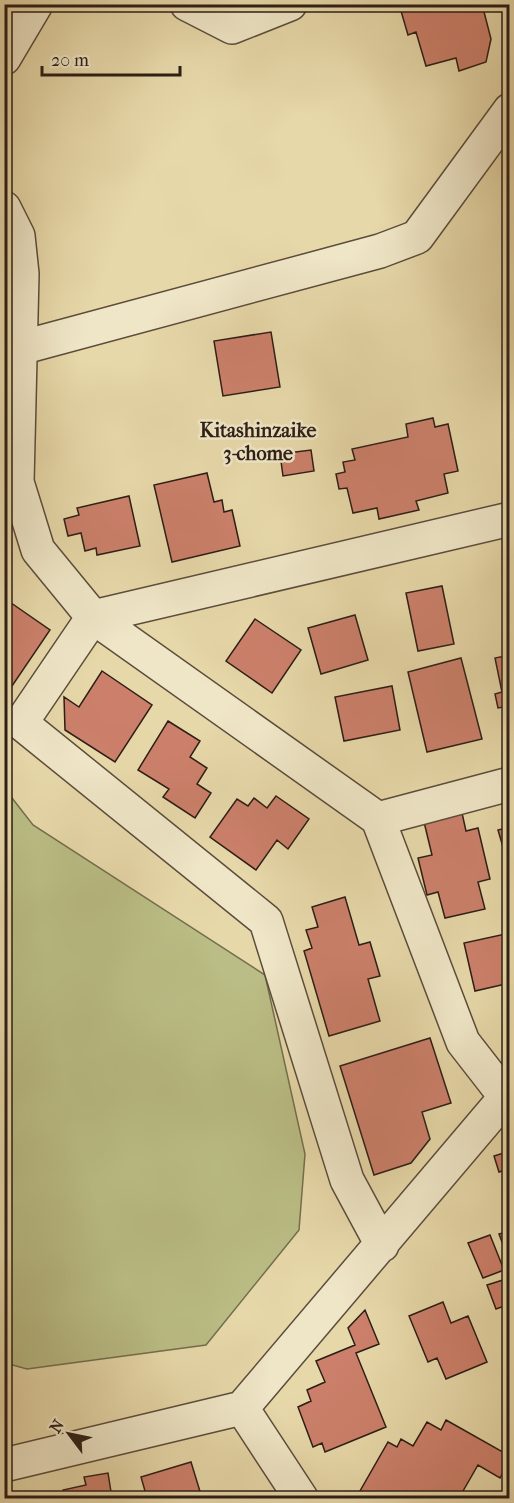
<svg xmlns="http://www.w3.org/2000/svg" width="514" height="1503" viewBox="0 0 514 1503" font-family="'IM FELL French Canon',serif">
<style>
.green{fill:#babd85;stroke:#736e4e;stroke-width:1.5}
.building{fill:#cc806b;stroke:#2c1e16;stroke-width:1.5}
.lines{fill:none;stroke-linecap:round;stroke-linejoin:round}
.minor-casing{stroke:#5b4c3b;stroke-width:36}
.minor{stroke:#efe6c7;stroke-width:33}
.labels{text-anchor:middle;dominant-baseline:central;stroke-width:5;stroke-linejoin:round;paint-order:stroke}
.neighbourhood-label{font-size:20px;font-weight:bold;fill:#2c1e16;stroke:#efe6c7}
</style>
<rect width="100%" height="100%" fill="#e7d8a9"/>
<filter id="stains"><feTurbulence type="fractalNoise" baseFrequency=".00333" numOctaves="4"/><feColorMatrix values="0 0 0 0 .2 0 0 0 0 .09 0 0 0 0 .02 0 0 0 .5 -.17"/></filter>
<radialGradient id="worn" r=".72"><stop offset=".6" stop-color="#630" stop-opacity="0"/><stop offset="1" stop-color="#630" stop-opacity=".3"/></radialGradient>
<path class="green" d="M5,789L33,825L265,975L305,1154L299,1230L206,1345L27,1369L5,1363Z"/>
<path class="building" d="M399,4H482L491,39L486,62L459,71L456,58L426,66L416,32L408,35Z
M271,332L280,387L223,396L214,341Z
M433,418L435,427L448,424L458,471L444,474L448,493L416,501L419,510L379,519L377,508L353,513L347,488L339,489L336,474L345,472L343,462L355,460L352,449L408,437L406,424Z
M311,450L314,471L283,476L280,454Z
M207,473L214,502L222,500L224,512L232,510L240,546L172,562L154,485Z
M129,496L140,546L97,555L96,548L85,551L81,533L68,536L64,519L79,515L77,508Z
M442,586L454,644L418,651L406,593Z
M4,598L50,630L10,689L4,685Z
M355,615L368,660L321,674L308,628Z
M255,619L301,650L272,693L226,661Z
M510,655V706L498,708L495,694L502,692L495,658Z
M461,658L482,739L427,752L408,672Z
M102,671L152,705L115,762L65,730L64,697L79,707Z
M392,686L400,730L344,741L335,697Z
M168,721L200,741L190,757L207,768L197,784L211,793L195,818L163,797L169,789L138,770Z
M276,796L309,819L288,849L277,840L256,870L210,837L237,799L248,806L254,798L267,808Z
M462,813L466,831L478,828L490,879L478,882L485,909L445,918L438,892L427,895L418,858L432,855L424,822Z
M510,827V871L498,830Z
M345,897L359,945L370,942L380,976L368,979L380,1021L329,1036L304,951L312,948L306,930L318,927L312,907Z
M510,933V983L475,991L464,943Z
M430,1038L451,1103L422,1112L430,1139L411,1163L374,1175L340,1066Z
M510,1151V1172L509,1169L499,1172L494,1156Z
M510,1231V1263L499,1234Z
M490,1235L504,1270L483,1278L468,1243Z
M503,1280L510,1297V1304L496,1309L487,1285Z
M443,1302L451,1323L468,1316L487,1362L446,1379L437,1358L428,1362L409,1316Z
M365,1310L379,1344L356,1353L386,1427L325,1452L322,1443L313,1447L298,1407L311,1401L307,1390L325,1382L316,1361L355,1345L348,1328Z
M446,1420L510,1456V1460L500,1478L478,1465L459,1498H356L388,1442L397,1447L401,1439L413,1446L427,1422L441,1430Z
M191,1462L202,1498H147L141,1477Z
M108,1473L112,1498H64L63,1490L86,1485L84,1477Z"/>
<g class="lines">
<g class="minor-casing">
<path id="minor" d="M187,4L232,27L290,4
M4,58L36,4
M4,208L18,236L22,274L17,482L38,550L93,617L378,819L463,1042L505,1096
M20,348L380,251L417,237L510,110
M378,819L510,784
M382,1245L347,1180L266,921L21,723L93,617L510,519
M242,1408L301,1498
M4,1465L242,1408L510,1092"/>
</g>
<use href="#minor" class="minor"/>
</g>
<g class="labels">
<g class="neighbourhood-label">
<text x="258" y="430">Kitashinzaike<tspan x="258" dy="23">3-chome</tspan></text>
</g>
</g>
<rect width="514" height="1503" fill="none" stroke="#e7d8a9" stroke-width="24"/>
<rect x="6" y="6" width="502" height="1491" fill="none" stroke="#2c1e16" stroke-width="3"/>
<rect x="12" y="12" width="490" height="1479" fill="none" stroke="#2c1e16" stroke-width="1.5"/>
<g transform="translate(69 1434) rotate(302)" stroke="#efe6c7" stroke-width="4.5" paint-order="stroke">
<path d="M0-4.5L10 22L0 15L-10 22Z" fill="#2c1e16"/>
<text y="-9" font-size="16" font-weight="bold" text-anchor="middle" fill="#2c1e16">N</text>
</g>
<path d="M42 66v9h138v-9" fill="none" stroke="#2c1e16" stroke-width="3"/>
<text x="51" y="66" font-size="18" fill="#2c1e16" stroke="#efe6c7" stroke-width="4.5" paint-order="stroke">20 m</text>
<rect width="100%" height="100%" filter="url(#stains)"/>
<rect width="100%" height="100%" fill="url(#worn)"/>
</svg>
